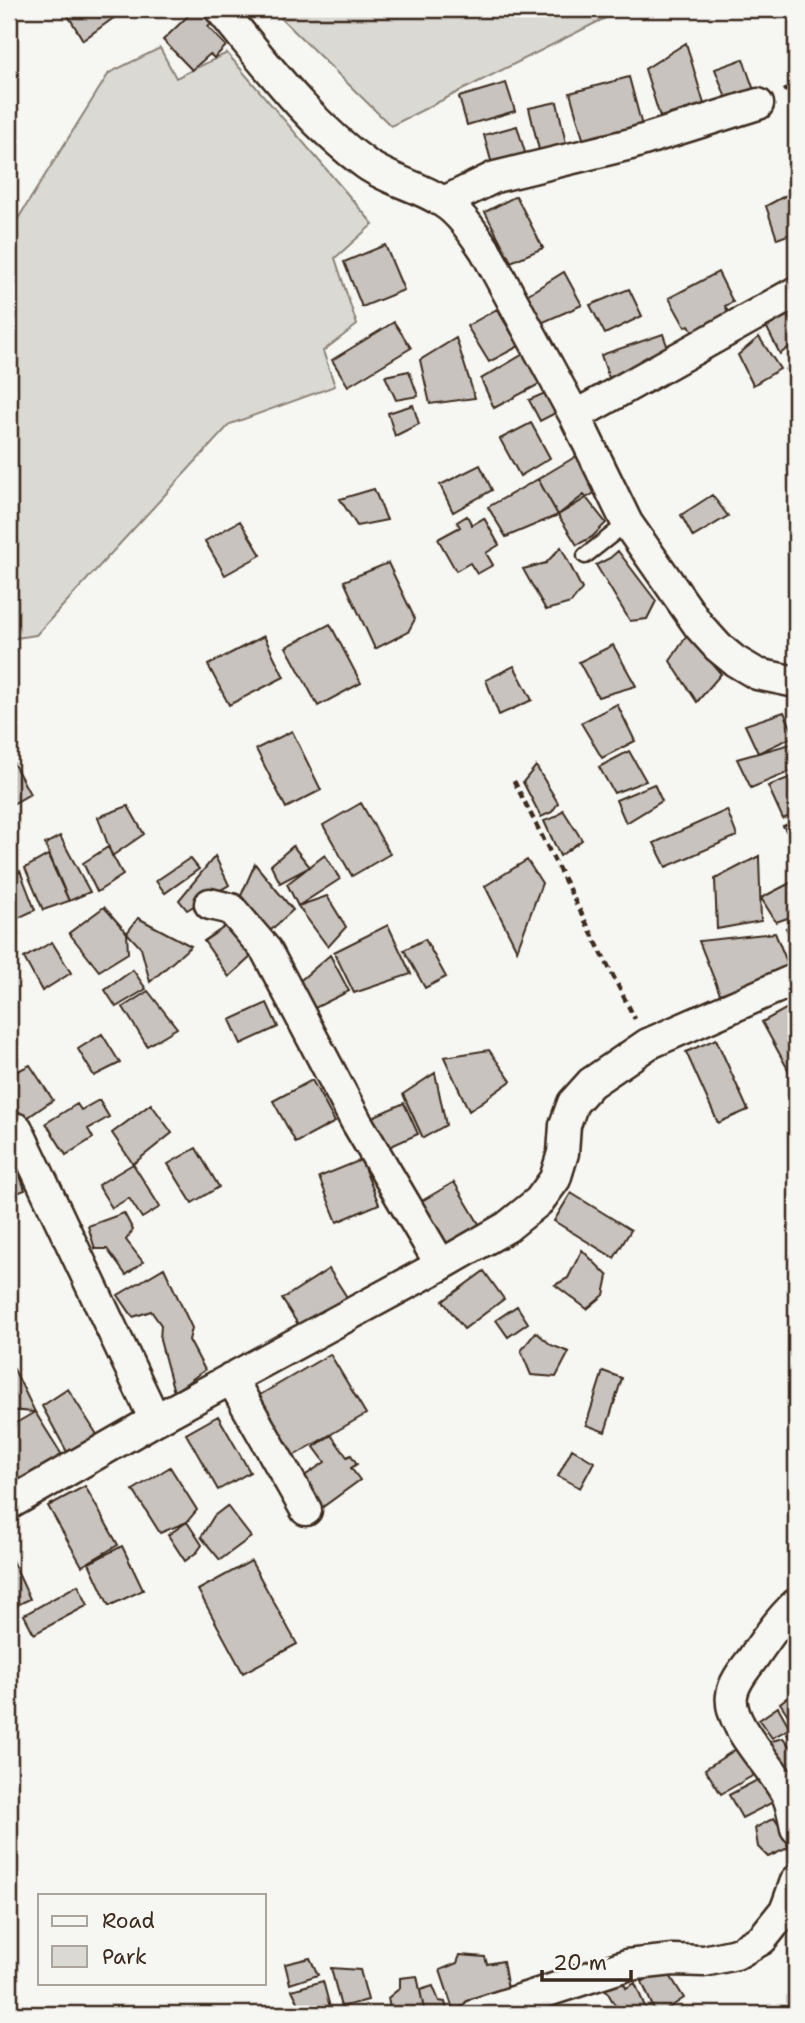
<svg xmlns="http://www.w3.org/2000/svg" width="805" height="2023" viewBox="0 0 805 2023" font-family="'Shantell Sans',sans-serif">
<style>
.green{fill:#dad9d3;stroke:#8a8278;stroke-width:2}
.building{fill:#c8c3be;stroke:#3b2a1e;stroke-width:2}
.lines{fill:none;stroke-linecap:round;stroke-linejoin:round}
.service-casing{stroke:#3b2a1e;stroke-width:19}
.minor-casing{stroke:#3b2a1e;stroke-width:35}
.path{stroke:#3b2a1e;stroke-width:4.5;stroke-dasharray:7 5;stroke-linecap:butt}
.service{stroke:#f6f6f2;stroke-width:14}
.minor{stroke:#f6f6f2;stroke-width:30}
</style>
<rect width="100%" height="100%" fill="#f6f6f2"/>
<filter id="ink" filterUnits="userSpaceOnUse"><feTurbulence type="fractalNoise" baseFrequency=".0143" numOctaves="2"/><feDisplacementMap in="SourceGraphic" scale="14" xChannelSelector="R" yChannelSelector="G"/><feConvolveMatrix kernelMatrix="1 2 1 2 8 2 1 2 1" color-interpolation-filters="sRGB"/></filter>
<g filter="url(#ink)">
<path class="green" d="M290,9H623L391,126L281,18Z
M160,48L176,78L227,53L373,224L335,258L357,325L323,351L335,386L230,424L36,635L9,639V233L109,73Z"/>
<path class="building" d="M64,9H126L83,40Z
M195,9H208L217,18L208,27L226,46L214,58L210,54L192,70L163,40Z
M686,43L704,104L660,117L645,69Z
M743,59L756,96L729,106L715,69Z
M629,77L642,126L584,142L570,93Z
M506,83L515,111L467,125L459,97Z
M557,102L567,148L540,154L529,108Z
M517,126L527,159L493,168L484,135Z
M796,190V232L777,239L766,206Z
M516,196L543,248L511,262L485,212Z
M385,245L404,290L362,307L344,262Z
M564,272L582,305L539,324L525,296Z
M718,272L733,302L725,306L730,316L695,335L689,325L685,327L669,298Z
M629,289L642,316L605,334L590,305Z
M497,309L519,346L489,362L467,326Z
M786,312L796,333V342L780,354L765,324Z
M394,322L411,348L348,386L332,360Z
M663,334L671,357L609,378L601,355Z
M759,337L780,369L753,385L738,355Z
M456,338L475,398L430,404L420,360Z
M527,352L543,382L494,408L481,379Z
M796,356V390L786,370Z
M409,371L418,396L396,400L385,376Z
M552,390L563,409L540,421L529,400Z
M413,405L419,424L395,436L388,413Z
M531,423L550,458L520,476L500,439Z
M585,451L606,486L558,515L538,479Z
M480,465L492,490L453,512L440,485Z
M538,479L558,515L506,537L488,507Z
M374,489L387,520L357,526L340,499Z
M584,495L606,523L592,537L577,545L558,515Z
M712,495L728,516L693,537L681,515Z
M467,516L472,525L484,518L499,545L486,553L493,565L477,574L470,563L456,571L438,539L460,527L457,522Z
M240,521L261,555L225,575L205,541Z
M561,547L582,589L571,603L546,610L523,569L546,563Z
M618,551L656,601L647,619L630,621L596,565L610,558Z
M388,563L415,619L408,632L375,649L344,581Z
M330,624L361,683L318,706L286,647Z
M688,634L721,674L697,702L670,661Z
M264,636L284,677L229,705L208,665Z
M613,645L636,686L598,697L579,662Z
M514,666L532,700L499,715L486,680Z
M617,704L635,741L602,758L581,723Z
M784,712L795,736L758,753L745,725Z
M292,731L321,790L286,808L256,749Z
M794,743L796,769L751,788L737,759Z
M629,751L646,781L614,793L599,767Z
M9,755L30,794L9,806Z
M536,766L558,803L552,812L541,817L523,782Z
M796,775V813L783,819L768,786Z
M654,784L662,801L626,823L616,800Z
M361,803L390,854L352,876L323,825Z
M128,806L144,834L112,856L98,817Z
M563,810L582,840L560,856L544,821L556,817Z
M727,810L737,836L666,867L654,843Z
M796,821V846L783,826Z
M60,836L90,892L69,901L45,844Z
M293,846L310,867L280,883L271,865Z
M108,847L123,875L97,892L83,863Z
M48,855L69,901L43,910L25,868Z
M325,855L340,879L298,906L287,884Z
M215,856L229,885L187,910L179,900Z
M759,856L761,921L717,929L715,879Z
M190,858L199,869L165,893L156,881Z
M527,860L542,883L517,950L485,886Z
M255,864L293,910L260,940L235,909Z
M20,871L35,910L16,919L9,900V877Z
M796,880V915L776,922L761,898Z
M327,896L346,927L328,947L298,906Z
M104,907L127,933L128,953L99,971L69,933Z
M9,913L18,935L9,940Z
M138,918L191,946L150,982L141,948L127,933Z
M232,922L254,954L229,977L204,941Z
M796,923V946L786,928Z
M388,925L411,974L354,993L334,952Z
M775,933L790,969L720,994L699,941Z
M425,939L446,977L425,988L404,950Z
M52,942L71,973L42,991L24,958Z
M330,955L349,991L309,1011L295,985Z
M133,970L146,989L116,1007L105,990Z
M148,991L177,1028L147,1046L123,1007Z
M267,1003L278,1027L241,1044L230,1020Z
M791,1006L796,1015V1084L762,1022Z
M102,1034L120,1063L94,1076L78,1049Z
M716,1039L748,1110L718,1123L686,1052Z
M489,1050L511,1081L469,1111L444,1057Z
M30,1065L53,1100L24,1120L9,1093V1075Z
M435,1073L446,1125L423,1138L403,1094Z
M312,1080L335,1122L296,1143L273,1101Z
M99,1100L109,1117L88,1129L93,1138L66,1155L46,1123L77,1104L81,1110Z
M404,1103L418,1134L378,1152L361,1122Z
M151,1104L172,1133L133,1164L112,1133Z
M196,1148L219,1187L192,1203L168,1164Z
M11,1150L25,1190L9,1196V1151Z
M361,1160L379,1204L337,1222L319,1177Z
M133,1164L160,1207L142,1218L129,1198L112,1208L98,1185Z
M454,1182L485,1234L446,1257L415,1205Z
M571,1193L631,1230L614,1258L554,1221Z
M124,1213L133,1230L126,1240L143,1262L126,1275L107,1249H95L88,1226Z
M582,1250L608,1276L604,1295L587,1309L555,1285L568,1278Z
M164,1268L192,1328L189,1340L205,1370L174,1392L160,1340L161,1325L151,1311L133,1317L118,1295Z
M329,1269L350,1302L303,1332L282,1299Z
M484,1271L504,1299L464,1329L443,1301Z
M517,1306L528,1323L508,1337L496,1320Z
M536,1332L551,1345L569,1352L556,1377L531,1375L521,1351Z
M330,1354L366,1414L288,1459L253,1399Z
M9,1359L35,1412L9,1410Z
M603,1371L622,1378L605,1432L586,1425Z
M68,1389L98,1436L67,1452L42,1406Z
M35,1412L62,1455L23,1485L9,1478V1427Z
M218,1416L250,1472L218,1490L186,1434Z
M331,1435L347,1457L351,1455L357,1464L351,1468L360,1480L320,1509L300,1479L325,1462L314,1447Z
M572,1449L594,1462L580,1488L558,1476Z
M170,1467L197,1510L187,1522L160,1533L133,1490Z
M85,1486L118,1545L82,1566L48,1506Z
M227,1506L251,1537L220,1560L201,1537L214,1516Z
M187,1522L202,1545L197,1552L185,1561L168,1535Z
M122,1546L143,1590L109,1606L89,1563Z
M9,1554L30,1599L11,1608L9,1603Z
M251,1561L297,1644L243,1673L198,1590Z
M78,1585L88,1605L34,1634L24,1615Z
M794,1692L796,1696V1723L794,1724L780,1703Z
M778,1707L790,1728L772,1738L759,1720Z
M796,1730V1745L787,1734Z
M783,1738L796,1754V1790L761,1744Z
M738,1748L754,1775L721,1794L705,1769Z
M763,1777L779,1799L742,1818L729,1795Z
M774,1818L786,1836L788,1848L768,1857L758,1847L755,1828Z
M460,1955L485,1957L487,1964L503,1961L509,1995L453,2009L440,1970L457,1963Z
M310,1958L318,1975L290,1984L285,1964Z
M664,1966L684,1998L660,2014H656L642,1982Z
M331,1968L360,1970L368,2000L341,2007Z
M617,1969L626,1988L635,1983L648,2014H620L602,1983Z
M417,1976L425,2014H391L388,1998L400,1988V1978Z
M323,1981L331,2011L322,2014H304L292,1990Z
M433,1986L439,2001L445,2002L448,2014H425L420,1990Z"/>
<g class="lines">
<g class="service-casing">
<path id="service" d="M585,556L627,523"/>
</g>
<g class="minor-casing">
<path id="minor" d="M220,9C265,63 309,123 366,164C390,181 419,186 443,202C460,212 474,234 485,250L575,416L627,523L699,626L718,647L735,661L757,674L796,682
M444,202L495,177L631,144L758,104
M575,416L796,292
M210,904L231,909L266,950L356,1121L441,1265
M17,1129L155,1420
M231,1378L306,1510
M9,1504L155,1420L441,1265L507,1227L539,1201L555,1179L563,1153L565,1125L573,1103L591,1083L648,1044L796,979
M796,1604C779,1620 766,1639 753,1658C745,1669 734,1681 732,1695C727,1726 775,1768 788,1797C792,1806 794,1818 796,1828
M477,2014L627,1965L673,1960L704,1961L736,1954L762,1939L786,1909L796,1881"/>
</g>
<path class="path" d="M784,91L796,85
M514,781L635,1019"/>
<use href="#service" class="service"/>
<use href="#minor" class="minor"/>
</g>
</g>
<rect width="805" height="2023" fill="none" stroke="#f6f6f2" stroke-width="35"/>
<rect x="18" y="18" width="770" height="1988" fill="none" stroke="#3b2a1e" stroke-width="2.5" filter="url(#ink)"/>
<rect x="38" y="1894" width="228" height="91" fill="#f6f6f2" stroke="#aba49d" stroke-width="2"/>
<rect x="52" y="1916" width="35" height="10" fill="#f6f6f2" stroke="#aba49d" stroke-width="2"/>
<text x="102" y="1928" font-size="21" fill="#3b2a1e">Road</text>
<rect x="52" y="1946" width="35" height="21" fill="#dad9d3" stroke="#aba49d" stroke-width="2"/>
<text x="102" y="1964" font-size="21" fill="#3b2a1e">Park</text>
<path d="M542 1970v10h89v-10" fill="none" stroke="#3b2a1e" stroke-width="3.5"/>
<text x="553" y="1970" font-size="21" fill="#3b2a1e" stroke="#f6f6f2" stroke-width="5" paint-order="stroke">20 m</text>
</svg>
